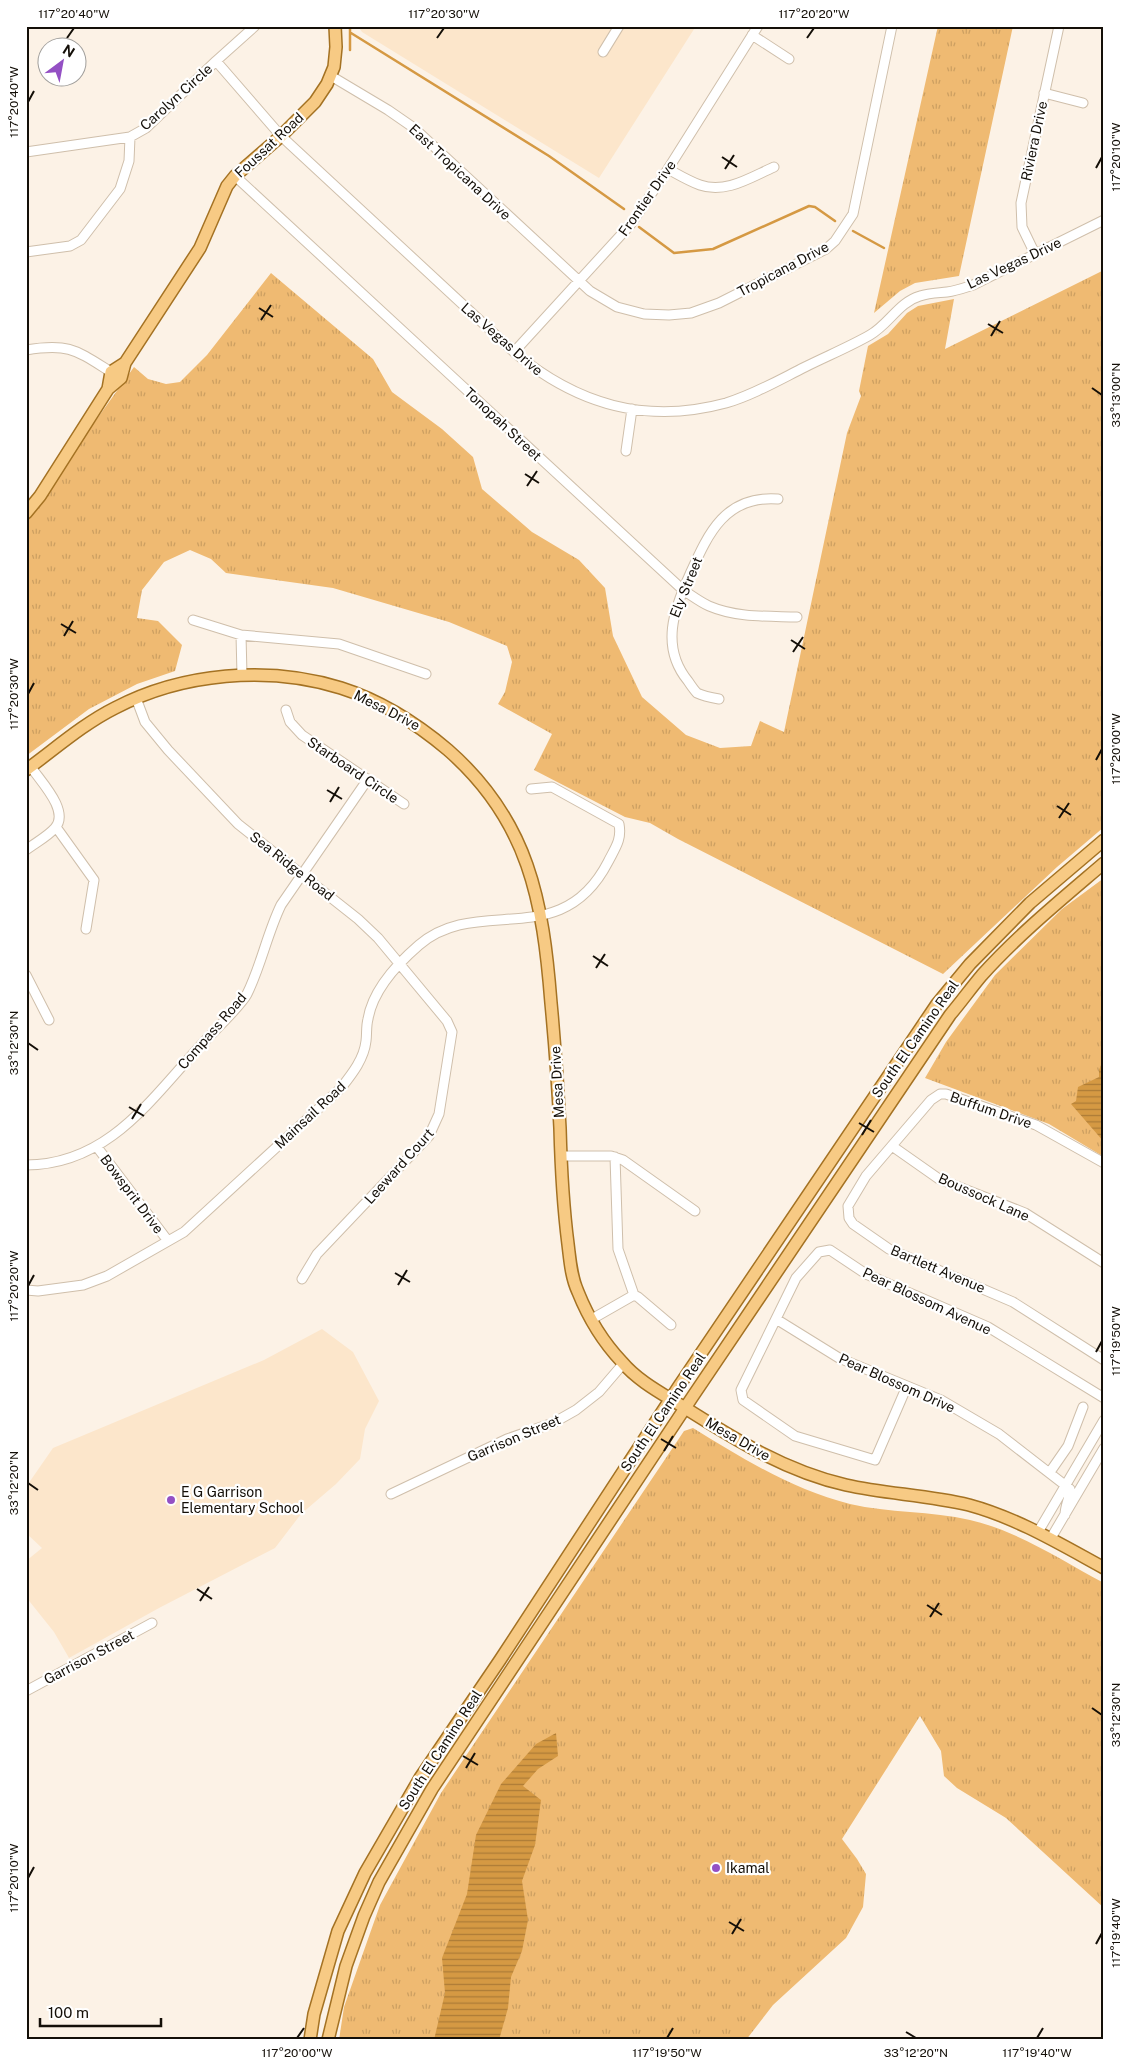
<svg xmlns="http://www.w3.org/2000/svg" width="1130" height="2066" viewBox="0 0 1130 2066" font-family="'Public Sans',sans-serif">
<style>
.built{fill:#fce6cb}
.grass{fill:url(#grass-tufts)}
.water{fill:url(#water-rules)}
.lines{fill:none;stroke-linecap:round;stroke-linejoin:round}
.stream{stroke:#d59943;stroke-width:2.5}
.minor-casing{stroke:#cfbfab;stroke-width:11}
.major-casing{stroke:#a47223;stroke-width:14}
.minor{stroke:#fff;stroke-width:9}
.major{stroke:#f7ca84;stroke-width:11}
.ticks{fill:none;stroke:#140f08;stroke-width:2}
.poi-dot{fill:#9450c4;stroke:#fff;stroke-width:2}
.labels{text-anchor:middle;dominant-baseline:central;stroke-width:4.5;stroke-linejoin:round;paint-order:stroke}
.street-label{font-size:14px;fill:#140f08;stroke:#fff}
.poi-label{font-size:14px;fill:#140f08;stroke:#fff;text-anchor:start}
.neatline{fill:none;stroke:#140f08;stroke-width:2}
.ticks-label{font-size:12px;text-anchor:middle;fill:#140f08}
</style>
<defs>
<pattern id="grass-tufts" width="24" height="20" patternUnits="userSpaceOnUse" patternTransform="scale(1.25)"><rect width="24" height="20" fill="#efba72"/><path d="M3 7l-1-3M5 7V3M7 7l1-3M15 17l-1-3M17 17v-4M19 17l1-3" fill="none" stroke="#cc9f61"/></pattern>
<pattern id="water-rules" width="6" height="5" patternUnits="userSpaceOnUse" patternTransform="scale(1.25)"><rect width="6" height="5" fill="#d59943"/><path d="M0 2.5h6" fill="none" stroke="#ac7b36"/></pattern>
</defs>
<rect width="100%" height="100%" fill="#fcf2e6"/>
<path class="built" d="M358,26H696L599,178L362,32Z
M322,1329L353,1352L379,1401L365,1429L360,1459L336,1484L301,1514L275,1548L159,1608L69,1658L54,1632L26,1597V1561L42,1548L26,1533V1487L53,1448L264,1360Z"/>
<path class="grass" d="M938,26H1013L959,276L915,283L900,291L874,313Z
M1104,270V827L1057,867L943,974L678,839L650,823L625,817L534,770L552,734L498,704L505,692L512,662L507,646L449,622L333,588L226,573L211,559L190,550L164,562L142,590L137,618L158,621L182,645L175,671L137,684L89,709L26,756V518L134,367L148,379L166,384L180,382L207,355L271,273L373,359L392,392L442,429L473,457L482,489L532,532L579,560L605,588L613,636L642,697L686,735L720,748L751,746L760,721L784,732L847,433L861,396L859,391L868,346L888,334L907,313L918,306L954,299L945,349Z
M1104,878V1157L1049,1124L925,1078L946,1042L995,975L1062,909Z
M693,1428C742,1458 793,1490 850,1504C889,1513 931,1511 970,1520C1018,1531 1061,1560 1104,1583V1908L1006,1818L957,1788L944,1776L941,1751L920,1716L842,1839L857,1859L866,1874L863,1907L846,1938L773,2005L746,2040H339L344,2007L380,1905L441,1793L684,1431Z"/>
<path class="water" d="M1104,1058V1142L1071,1104L1076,1101L1078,1087L1099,1077V1070Z
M556,1733L558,1756L538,1769L523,1786L541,1800L535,1845L522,1881L528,1920L522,1951L511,1977L508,2008L499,2040H434L445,1993L442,1958L467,1894L476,1835L501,1784L536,1744Z"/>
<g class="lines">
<path class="stream" d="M351,33L549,156L624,209
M350,50V26
M639,227L674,253L713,249L809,206L815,207L835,221
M853,231L884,248"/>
<g class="minor-casing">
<path id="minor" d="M752,35L789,59
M603,52L619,26
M216,61L281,136L514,352C576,404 645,425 726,403C753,395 779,380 805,367C827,356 849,347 870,335C889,324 899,302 920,296C929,293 938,293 947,292C956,291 964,288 973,285L1104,220
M331,76L388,110L414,128L590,291L617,307L644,314L669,315L691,313L719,303L826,249L835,241L853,214L892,26
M1044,93L1083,103
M26,152L130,137L146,128L216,61L255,26
M668,169C679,175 689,181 700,185C726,194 751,177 774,167
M235,176L683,590C691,595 700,602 709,606C737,618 768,616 797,617
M26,252L70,246L81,240L120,189L129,161L130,137
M1035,254L1022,227L1021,203L1059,26
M26,350C69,343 76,350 111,372
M514,352L631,224L668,169L758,26
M626,451L632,409
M193,620L241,635L339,644L426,674
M241,635L242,675
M136,698L145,722L168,750L238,824L358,919L378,938L447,1021L452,1032L439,1114L429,1136L317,1254L302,1279
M719,699C713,698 703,696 697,693C694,690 690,684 688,681C660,647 674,609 690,574C708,534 725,495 778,499
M286,710L290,722L302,735L404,804
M56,827L94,880L86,929
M26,850C35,843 47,837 55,828C70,811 41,782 31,767
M26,975L49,1020
M892,1146L939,1179L1025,1213L1104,1263
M97,1147L168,1241
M561,1156H611L623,1160L695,1211
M615,1157L618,1249L634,1295
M1104,1163L1036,1125L946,1094H940L931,1100L866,1176L848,1206L849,1218L853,1224L889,1249L1013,1302L1104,1360
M26,1165C108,1165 151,1099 201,1045C212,1033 241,1006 247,994C261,966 267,934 281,905L368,779
M26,1290L38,1291L83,1285L107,1276L184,1232L341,1088C352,1074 364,1059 366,1041C367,1034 366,1026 368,1019C373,989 397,964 419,945C479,894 561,953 608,862C615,848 622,840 619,824L552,787L531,789
M634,1295L638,1297L671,1325
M592,1319L634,1295
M776,1319L839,1358L941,1400L999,1434L1070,1489C1070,1498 1065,1505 1065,1515
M907,1386L875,1460L795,1436L743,1400L741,1390L796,1278L819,1252L830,1250L866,1274L988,1327L1104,1398
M1050,1472L1068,1446L1083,1407
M391,1494L507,1439L553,1423L576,1410L599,1392L623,1364
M1038,1532L1104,1420
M1051,1538L1104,1448
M26,1691L152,1623"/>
</g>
<g class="major-casing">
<path id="major" d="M125,363L200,248L227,186L235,176L281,136L315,102L327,84L334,67L336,47L335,26
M125,363L121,378L108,389L111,372Z
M26,513L40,496L108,389
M26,770C55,749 83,724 115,708C182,673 268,665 341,688C382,701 415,722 448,750C529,821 543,901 551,1003C555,1045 558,1086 560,1128C561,1166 563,1205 568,1244C570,1260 571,1277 578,1292C588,1317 603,1342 622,1362C638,1381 661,1393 682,1406C734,1439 785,1471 846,1485C886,1494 928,1495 969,1505C1017,1518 1060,1544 1104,1568
M310,2040L314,2014L338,1931L365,1873L420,1778L500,1660L679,1386L937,1004L970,964L1030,903L1104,840
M328,2040L346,1966L364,1916L379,1882L432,1789L693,1396L950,1015C961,1002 971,988 982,975C1019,934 1062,899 1104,863"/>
</g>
<use href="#minor" class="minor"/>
<use href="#major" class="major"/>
</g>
<path class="ticks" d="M67,38L74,28M437,38L444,28M807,38L814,28M28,102L34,91M722,157L737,167M1096,168L1102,157M725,169L734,155M259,308L273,317M261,320L271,305M988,324L1003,333M991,336L1000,321M1092,388L1102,395M525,474L539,483M527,486L537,471M61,624L76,633M64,636L73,621M791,640L805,649M793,652L803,637M28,694L34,683M1096,760L1102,749M327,790L342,799M330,802L339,787M1057,806L1071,815M1059,818L1069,803M593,956L608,966M596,968L605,954M28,1043L38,1050M129,1107L144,1116M132,1119L141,1104M859,1123L874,1132M862,1135L871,1120M395,1273L410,1282M398,1285L407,1270M28,1286L34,1275M1096,1352L1102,1341M661,1439L676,1448M664,1451L673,1436M28,1483L38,1490M197,1589L212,1599M200,1601L209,1587M927,1605L942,1615M930,1617L939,1603M1092,1708L1102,1715M463,1756L478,1765M466,1768L475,1753M28,1878L34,1867M729,1922L744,1931M732,1934L741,1919M1096,1944L1102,1933M906,2032L916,2038M297,2038L304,2028M667,2038L673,2028M1037,2038L1043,2028"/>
<g class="poi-dot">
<circle cx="171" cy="1500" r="5"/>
<circle cx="716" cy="1868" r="5"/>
</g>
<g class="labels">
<g class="street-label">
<text transform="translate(176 97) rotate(-42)">Carolyn Circle</text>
<text transform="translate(1034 141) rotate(-78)">Riviera Drive</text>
<text transform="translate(269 145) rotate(-43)">Foussat Road</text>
<text transform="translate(460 172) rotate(43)">East Tropicana Drive</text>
<text transform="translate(647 198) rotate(-55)">Frontier Drive</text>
<text transform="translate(1014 263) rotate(-25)">Las Vegas Drive</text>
<text transform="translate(783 269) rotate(-28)">Tropicana Drive</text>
<text transform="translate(502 339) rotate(41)">Las Vegas Drive</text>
<text transform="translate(503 424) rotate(43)">Tonopah Street</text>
<text transform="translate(686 587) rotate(-68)">Ely Street</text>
<text transform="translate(387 710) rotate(27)">Mesa Drive</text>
<text transform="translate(353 770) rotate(34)">Starboard Circle</text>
<text transform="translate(292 866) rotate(38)">Sea Ridge Road</text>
<text transform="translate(212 1031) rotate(-49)">Compass Road</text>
<text transform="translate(915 1039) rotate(-55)">South El Camino Real</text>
<text transform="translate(557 1082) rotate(-93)">Mesa Drive</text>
<text transform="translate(991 1110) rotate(19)">Buffum Drive</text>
<text transform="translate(310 1115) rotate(-43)">Mainsail Road</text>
<text transform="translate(399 1166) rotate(-48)">Leeward Court</text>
<text transform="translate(132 1194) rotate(53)">Bowsprit Drive</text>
<text transform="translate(984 1197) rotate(24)">Boussock Lane</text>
<text transform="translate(938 1269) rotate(23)">Bartlett Avenue</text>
<text transform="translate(927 1301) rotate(25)">Pear Blossom Avenue</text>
<text transform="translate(897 1383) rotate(24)">Pear Blossom Drive</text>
<text transform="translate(663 1412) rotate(-56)">South El Camino Real</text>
<text transform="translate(514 1438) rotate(-23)">Garrison Street</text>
<text transform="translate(738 1439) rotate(30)">Mesa Drive</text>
<text transform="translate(89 1657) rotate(-28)">Garrison Street</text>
<text transform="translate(440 1750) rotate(-57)">South El Camino Real</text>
</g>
<g class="poi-label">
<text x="181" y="1492">E G Garrison<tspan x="181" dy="16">Elementary School</tspan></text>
<text x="726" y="1868">Ikamal</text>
</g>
</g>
<rect width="1130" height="2066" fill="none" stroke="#ffffff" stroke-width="55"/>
<g transform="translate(62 62) rotate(32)"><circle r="24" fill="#ffffff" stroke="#a19f9c"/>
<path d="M0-4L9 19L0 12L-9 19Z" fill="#9450c4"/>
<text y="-8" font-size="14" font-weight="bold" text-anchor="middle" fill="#140f08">N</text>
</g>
<path d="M40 2018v8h121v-8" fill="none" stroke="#140f08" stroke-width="2.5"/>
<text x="48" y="2018" font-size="15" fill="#140f08" stroke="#ffffff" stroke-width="4" paint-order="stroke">100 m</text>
<rect x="28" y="28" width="1074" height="2010" class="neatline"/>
<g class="ticks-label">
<text x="74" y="18">117°20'40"W</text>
<text x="444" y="18">117°20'30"W</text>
<text x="814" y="18">117°20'20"W</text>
<text transform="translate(14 102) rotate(-90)" y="4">117°20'40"W</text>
<text transform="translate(1116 157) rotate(-90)" y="4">117°20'10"W</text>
<text transform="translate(1116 395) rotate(-90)" y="4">33°13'00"N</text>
<text transform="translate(14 694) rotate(-90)" y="4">117°20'30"W</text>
<text transform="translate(1116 749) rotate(-90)" y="4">117°20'00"W</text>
<text transform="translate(14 1043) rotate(-90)" y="4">33°12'30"N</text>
<text transform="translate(14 1286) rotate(-90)" y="4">117°20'20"W</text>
<text transform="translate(1116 1341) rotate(-90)" y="4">117°19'50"W</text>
<text transform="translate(14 1483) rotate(-90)" y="4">33°12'20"N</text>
<text transform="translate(1116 1715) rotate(-90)" y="4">33°12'30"N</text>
<text transform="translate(14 1878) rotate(-90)" y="4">117°20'10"W</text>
<text transform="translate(1116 1933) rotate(-90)" y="4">117°19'40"W</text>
<text x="297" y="2057">117°20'00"W</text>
<text x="667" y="2057">117°19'50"W</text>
<text x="916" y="2057">33°12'20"N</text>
<text x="1037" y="2057">117°19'40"W</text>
</g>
</svg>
